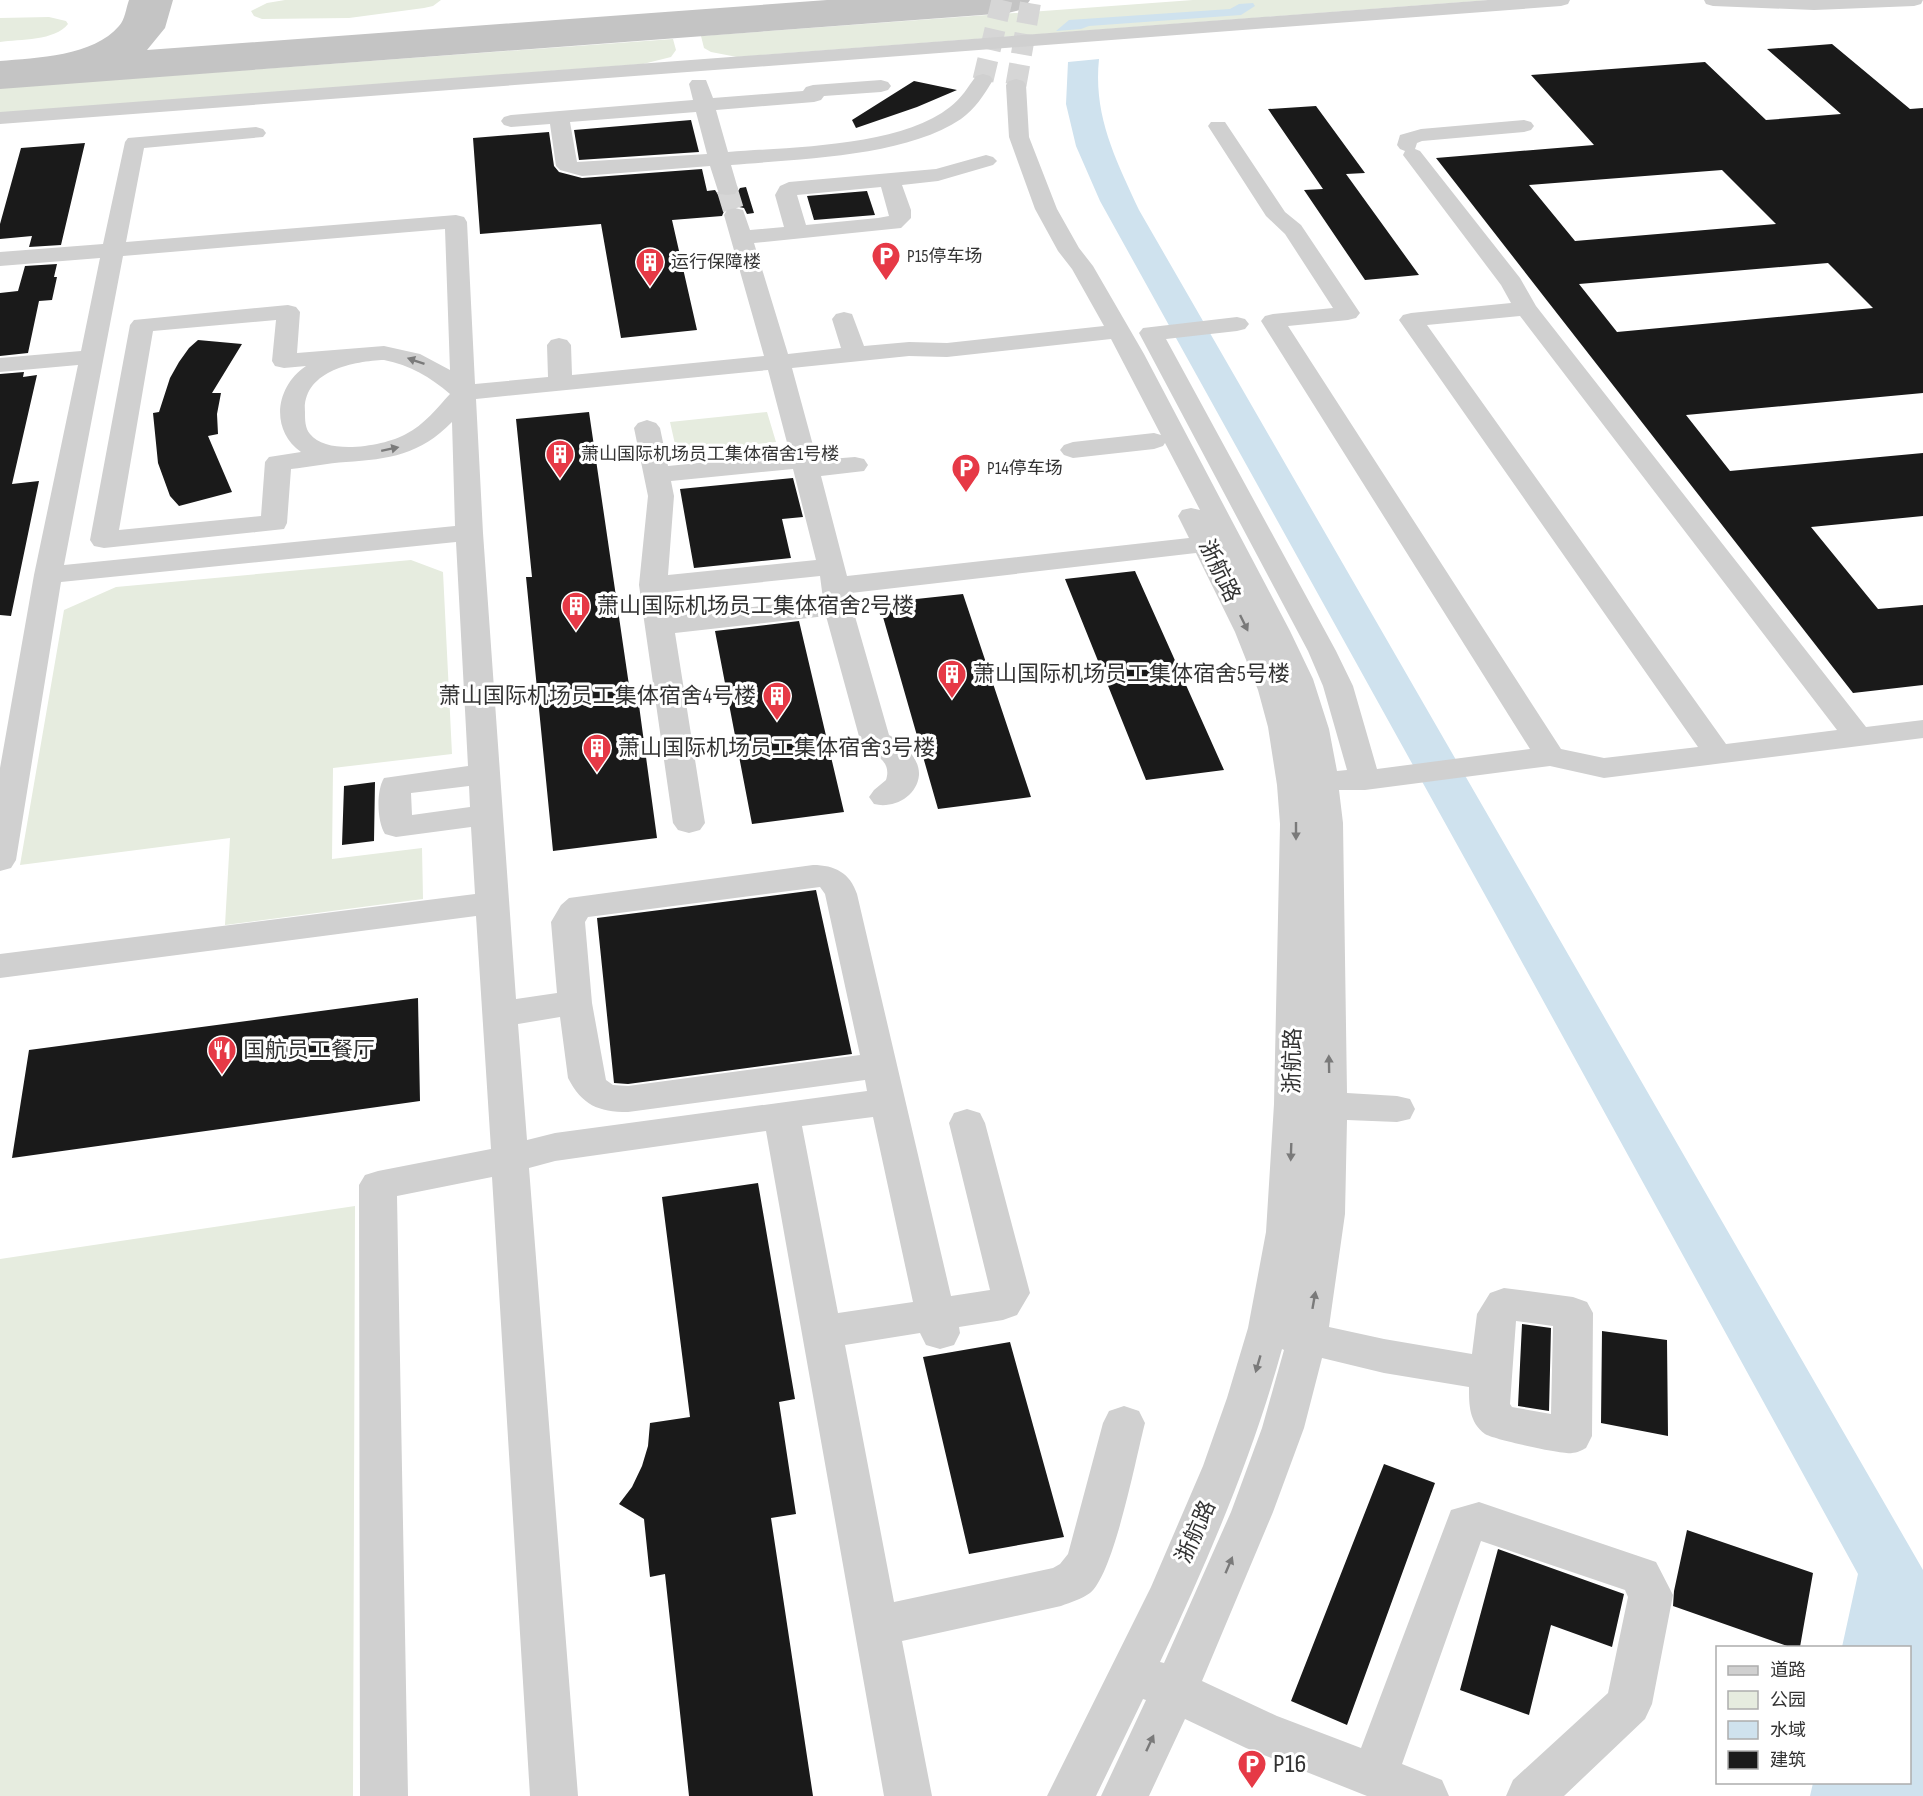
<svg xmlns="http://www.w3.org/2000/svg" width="1923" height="1796" viewBox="0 0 1923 1796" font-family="'Sofia Sans Condensed','Noto Sans SC',sans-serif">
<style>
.green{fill:#e6ecdf}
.water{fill:#cfe2ee}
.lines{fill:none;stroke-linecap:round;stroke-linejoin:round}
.taxiway{fill:#c4c4c4;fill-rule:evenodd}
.building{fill:#1a1a1a;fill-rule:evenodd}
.minor-tunnel{stroke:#d6d6d6;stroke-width:21;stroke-dasharray:21 10;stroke-linecap:butt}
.minor{fill:#d0d0d0;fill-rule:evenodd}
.oneway{fill:#7a7a7a}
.labels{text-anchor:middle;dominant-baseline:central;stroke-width:6;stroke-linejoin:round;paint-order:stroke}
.far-poi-label{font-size:18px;fill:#333;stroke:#fff;text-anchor:start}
.street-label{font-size:22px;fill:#333;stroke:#fff}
.poi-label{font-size:22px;fill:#333;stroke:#fff;text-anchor:start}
.near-poi-label{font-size:27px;fill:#333;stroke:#fff;text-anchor:start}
</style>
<rect width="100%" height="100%" fill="#fff"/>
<path class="green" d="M285,0H441L433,6L424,8L349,18L262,19L254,16L251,11L267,3Z
M1193,0H1490L737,57L711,52L704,48L701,36Z
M49,17L66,21L68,24C55,41 20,39 0,42V18Z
M673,39L676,50L671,57L643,64L0,113V88Z
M767,412L776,442L677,453L670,422Z
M411,560L443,572L452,754L333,768L332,859L422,848L423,899L225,925L230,838L20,865L64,610L116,587Z
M355,1206L353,1796H0V1259Z"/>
<path class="water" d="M1253,3L1255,6L1241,15L1089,26L1081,29L1056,31L1069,20L1230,9L1239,4Z
M1099,59C1093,116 1116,160 1139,210L1923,1570V1796H1810L1813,1783L1910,1782V1648L1842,1647L1858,1574L1495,913L1100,201L1076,146L1066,104L1068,62Z"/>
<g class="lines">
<path class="taxiway" d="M129,0H173L165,28L147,50L827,0H1030L1024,9L1008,13L0,89V61C36,58 94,56 119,26C125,20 126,8 129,0Z"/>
</g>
<path class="building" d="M1832,44L1910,109L1923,108V393L1686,415L1730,471L1923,453V516L1811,527L1878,609L1923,605V685L1853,693L1436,158L1594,145L1531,75L1705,62L1766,120L1841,114L1767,49ZM1722,170L1776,224L1575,241L1529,185ZM1828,263L1873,308L1617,332L1579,284Z
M914,81L957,90L917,107L856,128L852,120Z
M1316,106L1365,173L1346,174L1419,275L1365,280L1304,190L1323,189L1268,109Z
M691,120L699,152L579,160L574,130Z
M549,132L554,166L559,172L582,178L702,169L707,191L715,190L719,196H735L740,188L746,187L754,213L747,214L744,208L734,206L725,209L722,216L672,220L697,330L621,338L601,224L480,234L473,138Z
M85,143L61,245L29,247L32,236L0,239V224L21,148Z
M867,191L875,215L814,220L807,196Z
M57,264L54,277H57L52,300L39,301L28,353L0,356V293L18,291L25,266Z
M198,340L242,344L212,393H221L217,414L218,434L208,436L232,492L179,506L170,496L158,463L153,413L159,412L170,378L179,362L189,348Z
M24,372L23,377L37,375L12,484L39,481L11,616L0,615V374Z
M589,412L631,699L638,698L657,838L553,851L526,577H532L516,419Z
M793,478L803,517L782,519L791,558L694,568L680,489Z
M1135,571L1224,770L1146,780L1065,579Z
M963,594L1031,797L938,809L879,603Z
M799,621L844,812L752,824L715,631Z
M375,782L374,841L342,845L344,786Z
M816,890L852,1054L628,1084L614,1083L597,918Z
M418,998L420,1101L12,1158L29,1050Z
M758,1183L795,1399L779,1402L796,1514L771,1518L813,1796H689L665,1574L650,1577L644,1519L619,1504L632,1487L642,1466L648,1446L650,1423L690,1417L662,1197Z
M1522,1324L1551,1328L1549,1411L1518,1406Z
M1602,1331L1667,1340L1668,1436L1601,1423Z
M1010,1342L1064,1537L969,1554L923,1357Z
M1384,1464L1435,1483L1347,1725L1291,1701Z
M1687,1530L1813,1573L1800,1647H1790L1673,1606L1674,1591Z
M1498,1549L1624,1594L1612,1647L1551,1625L1529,1715L1460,1690Z"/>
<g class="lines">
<path class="minor-tunnel" d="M983,80L1002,0
M1016,85L1031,0
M727,189L735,215"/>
<path class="minor" d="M1488,0H1570L1568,4L1561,6L0,124V112Z
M1704,0H1923L1921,4L1914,6L1814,10L1713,6L1706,4Z
M983,74L990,76L993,80C984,95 975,109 961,119C905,157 798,159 731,165L738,189L735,194L727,195L719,194L710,166L582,176L560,170L556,166L550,124L511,127L504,125L501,121L504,117L511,115L693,100L689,84L692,80H706L713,98L803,91L806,87L813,85L881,80L888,82L891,86L888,90L881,92L824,96L821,100L814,102L716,110L728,152C790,147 900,147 950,107C961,99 968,87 976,76ZM696,112L707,154L577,162L570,122Z
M1016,79L1023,81L1026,85L1029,137L1057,209L1079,248L1093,266L1144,354L1290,631L1313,679L1329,729L1337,771L1347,770L1323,686L1308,651L1139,333L1143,328L1237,317L1245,319L1249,324L1245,329L1237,331L1166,339L1336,651L1353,686L1377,769L1530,749L1261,321L1265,316L1273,314L1333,308L1285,234L1266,216L1208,126L1211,122H1225L1285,212L1301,225L1360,313L1356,318L1348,320L1288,326L1561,749L1604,758L1698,747L1399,320L1403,315L1411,313L1511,303L1501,285L1406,159L1403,155L1405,151L1400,149L1397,145L1400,135L1421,129L1524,120L1531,122L1534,126L1531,130L1524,132L1422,141L1417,143L1415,149L1420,151L1520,278L1536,306L1866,727L1923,720V738L1604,778L1550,766L1365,790H1339L1343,823L1347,1093L1397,1096L1410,1099L1415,1109L1410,1119L1397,1122L1347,1120L1345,1214L1329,1327L1384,1339L1472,1354L1477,1314L1490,1293L1504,1288L1573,1297L1587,1302L1593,1313L1592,1436L1586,1448C1582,1450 1577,1453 1572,1453C1564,1455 1492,1439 1485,1434C1469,1422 1469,1405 1469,1387L1384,1373L1322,1358L1304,1428L1273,1512L1202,1681L1277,1716L1361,1748L1451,1510L1479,1502L1656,1562L1673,1595L1652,1704L1645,1719L1564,1796H1506L1513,1780L1608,1693L1628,1597L1625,1590L1481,1541L1402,1764L1442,1780L1449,1796H1367L1246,1748L1185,1719L1149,1796H1101L1146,1700L1143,1699L1096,1796H1047L1151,1587L1203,1466L1227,1398L1248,1328L1266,1232L1274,1104L1280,824L1277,785L1268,727L1258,690L1235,632L1196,553L851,593L852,606L889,735C902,742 920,758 919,775C917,797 893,809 874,804L869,797L874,790L886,780C893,758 870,755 860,740L826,616L675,633L705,823L700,830L689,833L678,830L673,823L639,585L648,496L634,428L638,423L647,420L656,423L660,428L668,466L790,454L768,370L476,399L483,533L516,999L557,993L551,922L561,905L569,898L813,865C835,865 850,873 857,894L951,1296L990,1290L949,1123L954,1113L967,1109L980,1113L985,1123L1030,1293L1017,1315L1003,1320L959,1327L960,1333L954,1345L940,1349L926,1345L920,1333L845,1345L894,1602L1053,1568L1060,1564L1068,1554L1103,1423L1109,1411L1124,1406L1139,1411L1145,1423C1136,1457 1114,1574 1090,1593C1082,1599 1071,1602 1061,1606L902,1641L932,1796H884L766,1131L555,1161L529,1168L578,1796H530L492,1177L397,1196L408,1796H360L359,1185L365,1175L378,1171L491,1149L476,916L0,978V954L475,894L471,827L396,837L385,834C377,822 376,791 384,778L468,766L456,542L61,582L16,860L11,868L0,871V768L34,575L78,365L0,372V358L81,351L100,258L0,266V252L103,244L125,142L128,138L256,127L263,129L266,133L263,137L144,148L126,242L456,215L464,217L467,222L475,384L548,377L547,345L551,340L559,338L567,340L571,345L572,375L764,356L724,215L727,210L735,208L743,210L750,230L784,227L775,195L780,186L789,182L936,169L986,155L993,157L997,161L993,165L938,181L902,185L911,210V218L901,228L754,243L788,354L841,348L832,319L836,314L844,312L852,314L864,346L909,342L947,343L1104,326L1072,269L1058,251L1035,209L1009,137L1006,85L1009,81ZM881,187L889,216L878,218L806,225L797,195ZM445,229L450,370L420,354L384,346L297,353L300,312L296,307L288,305L134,320L130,325L90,540L94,546L104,548L284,529L287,523L291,469C309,467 328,463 346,462C389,459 420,455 452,422L455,526L64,565L123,256ZM1520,316L1837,730L1726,744L1427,325ZM276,320L272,361L275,366L284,368L306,366C275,387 270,430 301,452L269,457L265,462L261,516L119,530L153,331ZM1111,339L1161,435L1154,433L1073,442L1064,445L1060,450L1064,455L1073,458L1154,449L1163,446L1165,443L1200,510L1191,508L1182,510L1178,516L1189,538L847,576L821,476L864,471L868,465L864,459L855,457L817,460L792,368L909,356L947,357ZM384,360C410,365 430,377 450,394C437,408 424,425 406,434C385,446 327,456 310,434C305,428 305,420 305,412C302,371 354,361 384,360ZM793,469L816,560L668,575L674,496L671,481ZM820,576L823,599L672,616L668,592ZM469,786L470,807L412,815L411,793ZM820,887L825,894L860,1055L628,1086L613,1085L606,1080L592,1003L585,922L588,917ZM560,1017L568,1078C582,1105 598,1112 628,1112L865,1080L867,1091L555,1133L527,1140L518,1024ZM873,1117L913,1302L838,1313L802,1126ZM1516,1321L1553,1326L1551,1414L1512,1407L1510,1404ZM1282,1349L1284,1350L1262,1428L1231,1512L1164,1663L1160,1662C1208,1560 1252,1458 1282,1349Z"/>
</g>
<defs><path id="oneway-solid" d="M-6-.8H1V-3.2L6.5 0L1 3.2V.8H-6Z" transform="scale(1.5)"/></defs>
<g class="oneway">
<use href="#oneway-solid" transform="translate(416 361) rotate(-161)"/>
<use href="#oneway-solid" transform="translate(390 449) rotate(-12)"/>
<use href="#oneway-solid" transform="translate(1244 623) rotate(64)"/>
<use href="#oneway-solid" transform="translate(1296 831) rotate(90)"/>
<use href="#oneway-solid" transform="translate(1329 1064) rotate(-91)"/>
<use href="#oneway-solid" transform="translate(1291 1152) rotate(92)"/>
<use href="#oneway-solid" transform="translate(1314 1300) rotate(-80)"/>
<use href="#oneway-solid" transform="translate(1258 1364) rotate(106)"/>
<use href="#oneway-solid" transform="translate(1229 1565) rotate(-67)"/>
<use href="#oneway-solid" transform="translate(1150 1743) rotate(-65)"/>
</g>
<defs>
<g id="parking-pin" transform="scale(1.5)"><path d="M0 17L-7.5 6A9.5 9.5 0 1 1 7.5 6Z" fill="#e63946" stroke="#fff"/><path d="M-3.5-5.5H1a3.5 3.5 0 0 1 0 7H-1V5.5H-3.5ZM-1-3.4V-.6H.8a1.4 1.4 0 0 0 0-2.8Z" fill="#fff"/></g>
<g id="building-pin" transform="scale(1.5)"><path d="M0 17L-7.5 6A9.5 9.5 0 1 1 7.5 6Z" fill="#e63946" stroke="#fff"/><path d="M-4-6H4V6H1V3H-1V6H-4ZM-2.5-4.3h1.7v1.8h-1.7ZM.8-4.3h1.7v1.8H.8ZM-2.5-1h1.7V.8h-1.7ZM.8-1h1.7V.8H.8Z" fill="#fff"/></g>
<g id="restaurant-pin" transform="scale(1.5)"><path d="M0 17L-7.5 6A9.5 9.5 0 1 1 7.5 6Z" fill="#e63946" stroke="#fff"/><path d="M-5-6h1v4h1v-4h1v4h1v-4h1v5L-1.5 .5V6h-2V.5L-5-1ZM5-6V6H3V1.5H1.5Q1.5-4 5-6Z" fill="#fff"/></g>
</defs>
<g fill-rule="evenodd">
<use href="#parking-pin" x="886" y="256"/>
<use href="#building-pin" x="650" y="262"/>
<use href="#building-pin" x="560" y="454"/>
<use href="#parking-pin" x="966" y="468"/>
<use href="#building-pin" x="576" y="606"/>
<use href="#building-pin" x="952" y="674"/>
<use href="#building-pin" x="777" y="696"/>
<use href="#building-pin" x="597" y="748"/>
<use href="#restaurant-pin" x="222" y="1050"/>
<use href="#parking-pin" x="1252" y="1764"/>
</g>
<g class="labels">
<g class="far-poi-label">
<text x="907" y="256">P15停车场</text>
<text x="671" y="262">运行保障楼</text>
<text x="581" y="454">萧山国际机场员工集体宿舍1号楼</text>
<text x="987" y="468">P14停车场</text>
</g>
<g class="street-label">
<text transform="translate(1219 571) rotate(64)">浙航路</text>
<text transform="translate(1293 1061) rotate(-89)">浙航路</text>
<text transform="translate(1196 1532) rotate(-66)">浙航路</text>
</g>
<g class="poi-label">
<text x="597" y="606">萧山国际机场员工集体宿舍2号楼</text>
<text x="973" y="674">萧山国际机场员工集体宿舍5号楼</text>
<text x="756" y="696" text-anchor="end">萧山国际机场员工集体宿舍4号楼</text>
<text x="618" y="748">萧山国际机场员工集体宿舍3号楼</text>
<text x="243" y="1050">国航员工餐厅</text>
</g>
<g class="near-poi-label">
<text x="1273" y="1764">P16</text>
</g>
</g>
<rect x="1716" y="1646" width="195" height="138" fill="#ffffff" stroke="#adadad" stroke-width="1.5"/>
<rect x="1728" y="1666" width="30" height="9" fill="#d0d0d0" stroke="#adadad" stroke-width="1.5"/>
<text x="1770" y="1676" font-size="18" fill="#333333">道路</text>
<rect x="1728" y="1691" width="30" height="18" fill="#e6ecdf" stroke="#adadad" stroke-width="1.5"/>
<text x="1770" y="1706" font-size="18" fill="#333333">公园</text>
<rect x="1728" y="1721" width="30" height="18" fill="#cfe2ee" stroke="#adadad" stroke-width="1.5"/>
<text x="1770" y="1736" font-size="18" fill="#333333">水域</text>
<rect x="1728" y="1751" width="30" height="18" fill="#1a1a1a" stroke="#adadad" stroke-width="1.5"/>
<text x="1770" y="1766" font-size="18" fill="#333333">建筑</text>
</svg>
